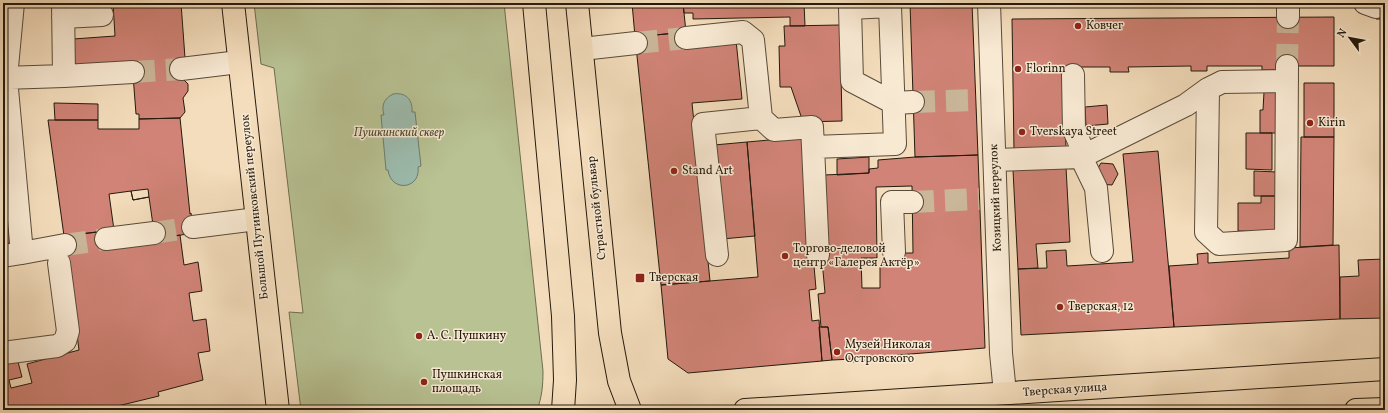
<svg xmlns="http://www.w3.org/2000/svg" width="1388" height="413" viewBox="0 0 1388 413" font-family="Vollkorn,serif">
<style>
.green{fill:#b8c293;stroke:#6e6e50}
.water{fill:#9cbcae;stroke:#6c7b6e}
.building{fill:#d08376;stroke:#241a0d;fill-rule:evenodd}
.lines{fill:none;stroke-linecap:round;stroke-linejoin:round}
.minor-tunnel{stroke:#cab699;stroke-width:22;stroke-dasharray:22 11;stroke-linecap:butt}
.minor-casing{stroke:#584b39;stroke-width:24}
.major-casing{stroke:#241a0d;stroke-width:24}
.minor{stroke:#f8e9d3;stroke-width:22}
.major{stroke:#f4ddbc;stroke-width:22}
.poi-dot{fill:#8f2418;stroke:#f8e9d3;stroke-width:1.5}
.labels{text-anchor:middle;dominant-baseline:central;stroke-width:3;stroke-linejoin:round;paint-order:stroke}
.poi-label{font-size:12px;fill:#241a0d;stroke:#f8e9d3;text-anchor:start}
.park-label{font-size:12px;font-style:italic;fill:#504c35;stroke:#f8e9d3}
.street-label{font-size:12px;fill:#241a0d;stroke:#f8e9d3}
</style>
<rect width="100%" height="100%" fill="#f4ddbc"/>
<filter id="stains"><feTurbulence type="fractalNoise" baseFrequency=".005" numOctaves="4"/><feColorMatrix values="0 0 0 0 .2 0 0 0 0 .09 0 0 0 0 .02 0 0 0 .5 -.17"/></filter>
<radialGradient id="worn" r=".72"><stop offset=".6" stop-color="#630" stop-opacity="0"/><stop offset="1" stop-color="#630" stop-opacity=".3"/></radialGradient>
<path class="green" d="M254,3H504L543,371C543,385 542,397 537,410H301L289,312L303,313L274,68L261,64Z"/>
<path class="water" d="M393,94C405,92 413,99 412,112H415L421,166L418,167C421,189 391,193 388,170H386L381,115H384C381,105 384,99 393,94Z"/>
<path class="building" d="M113,3H181L185,58L182,78L188,84V91L183,98L185,112L180,118L139,119V114H136L132,62L75,67L73,39L115,36Z
M632,3H683L686,32L635,37Z
M683,3H804L805,26H790V17L693,19V13H684Z
M910,3H972L978,155L915,157Z
M1377,3H1385V19H1376Z
M1334,17V66H1279V70H1262V66H1207V71H1191V66L1128,67L1129,72H1110V67H1064L1066,150L1014,151L1012,19Z
M840,25L842,121L803,122L791,87H780L779,46H785L784,26Z
M686,32L736,40L742,99L692,103L710,281L661,285L635,37Z
M1304,83H1334V137H1304Z
M1264,92H1277L1276,133H1260V110H1263Z
M54,103L98,104V120H55Z
M1107,105L1108,124L1086,126L1085,107Z
M180,118L190,214L191,213L194,233L155,239L149,197L133,200L131,191L109,194L114,230L64,236L48,120H98V129H139V119Z
M1246,133H1272V170L1246,169Z
M803,137L816,289L809,290L812,321L819,320L822,361L688,373L668,359L661,285L758,277L747,142Z
M1301,137H1334L1333,245L1300,247Z
M747,142L755,236L722,239L714,145Z
M1158,151L1174,327L1021,335L1018,269L1047,268L1046,251L1066,250L1067,266L1133,262L1123,154Z
M978,155L985,348L898,355L899,358L853,362V359L832,360L828,327H821L818,294L825,293L822,260L824,175L869,173V169L878,168V160L915,157ZM912,186L913,253H904V264L880,265V288H862L861,258H877L876,187Z
M869,157V173L837,175V159Z
M1101,163L1113,164L1118,174L1112,185L1100,184L1095,173Z
M1066,167L1070,242L1036,244L1038,268L1018,269L1013,170Z
M1254,171L1277,172V196H1254Z
M3,178L11,243L3,244Z
M148,189L149,197L133,200L131,191Z
M1261,196H1277V232L1238,231V203H1261Z
M105,231L155,239L180,235L184,265L198,262L202,291L189,293L193,321L206,319L210,351L198,353L203,380L158,392L159,396L101,410H3V358L16,354L22,377L9,380L11,388L32,383L27,364L79,350L64,236Z
M1339,245L1340,319L1174,327L1169,266L1198,264L1197,254L1208,253V263L1289,258V248Z
M1385,259V318L1340,319V277L1359,276L1358,260Z
M819,327H828L832,360L822,361Z"/>
<g class="lines">
<path class="minor-tunnel" d="M636,43L686,38
M1287,66L1288,17
M133,72L181,69
M913,102L976,100
M912,202L979,199
M154,233L193,227
M65,245L106,239"/>
<g class="minor-casing">
<path id="minor" d="M63,3L64,76
M989,3L1001,353L1005,393
M1288,3V17
M1365,3L1376,7
M63,17L102,15
M686,38L743,32L753,40L761,118L703,124L717,255
M582,49L636,43
M181,69L239,62
M1073,75L1074,130L1081,146V157L1096,188L1102,251
M3,78L64,76L133,72
M1208,89L1206,232L1219,244L1286,240L1287,66
M761,118L774,130L812,127L813,147
M995,160L1081,157L1186,105L1208,89L1222,82L1287,81
M193,227L257,219
M106,239L154,233
M894,252L892,202H912
M22,253L65,245
M818,255L813,147L895,144L890,6L850,8L852,81L894,103L913,102
M3,256L22,253L6,78L13,3
M3,353L57,346L65,341L68,331L59,263"/>
</g>
<g class="major-casing">
<path id="major" d="M233,3L278,410
M534,3L563,316L565,380L563,410
M577,3L610,333L619,381L630,410
M745,410L1385,369
M1356,410L1385,409"/>
</g>
<use href="#minor" class="minor"/>
<use href="#major" class="major"/>
</g>
<g class="poi-dot">
<circle cx="1078" cy="26" r="4"/>
<circle cx="1018" cy="69" r="4"/>
<circle cx="1310" cy="123" r="4"/>
<circle cx="1022" cy="132" r="4"/>
<circle cx="674" cy="171" r="4"/>
<circle cx="785" cy="256" r="4"/>
<rect x="635" y="273" width="10" height="10" rx="2"/>
<circle cx="1060" cy="307" r="4"/>
<circle cx="419" cy="336" r="4"/>
<circle cx="837" cy="352" r="4"/>
<circle cx="424" cy="382" r="4"/>
</g>
<g class="labels">
<g class="poi-label">
<text x="1086" y="26">Ковчег</text>
<text x="1026" y="69">Florinn</text>
<text x="1318" y="123">Kirin</text>
<text x="1030" y="132">Tverskaya Street</text>
<text x="682" y="171">Stand Art</text>
<text x="793" y="249">Торгово-деловой<tspan x="793" dy="14">центр «Галерея Актёр»</tspan></text>
<text x="649" y="278">Тверская</text>
<text x="1068" y="307">Тверская, 12</text>
<text x="427" y="336">А. С. Пушкину</text>
<text x="845" y="345">Музей Николая<tspan x="845" dy="14">Островского</tspan></text>
<text x="432" y="375">Пушкинская<tspan x="432" dy="14">площадь</tspan></text>
</g>
<g class="park-label">
<text x="399" y="133">Пушкинский сквер</text>
</g>
<g class="street-label">
<text transform="translate(996 198) rotate(-92)">Козицкий переулок</text>
<text transform="translate(255 207) rotate(-96)">Большой Путинковский переулок</text>
<text transform="translate(597 208) rotate(-96)">Страстной бульвар</text>
<text transform="translate(1065 390) rotate(-4)">Тверская улица</text>
</g>
</g>
<rect width="1388" height="413" fill="none" stroke="#f4ddbc" stroke-width="16"/>
<rect x="4" y="4" width="1380" height="405" fill="none" stroke="#241a0d" stroke-width="2"/>
<rect x="8" y="8" width="1372" height="397" fill="none" stroke="#241a0d"/>
<g transform="translate(1350 38) rotate(302)" stroke="#f8e9d3" stroke-width="3" paint-order="stroke">
<path d="M0-3L7 15L0 10L-7 15Z" fill="#241a0d"/>
<text y="-6" font-size="11" font-weight="bold" text-anchor="middle" fill="#241a0d">N</text>
</g>
<rect width="100%" height="100%" filter="url(#stains)"/>
<rect width="100%" height="100%" fill="url(#worn)"/>
</svg>
